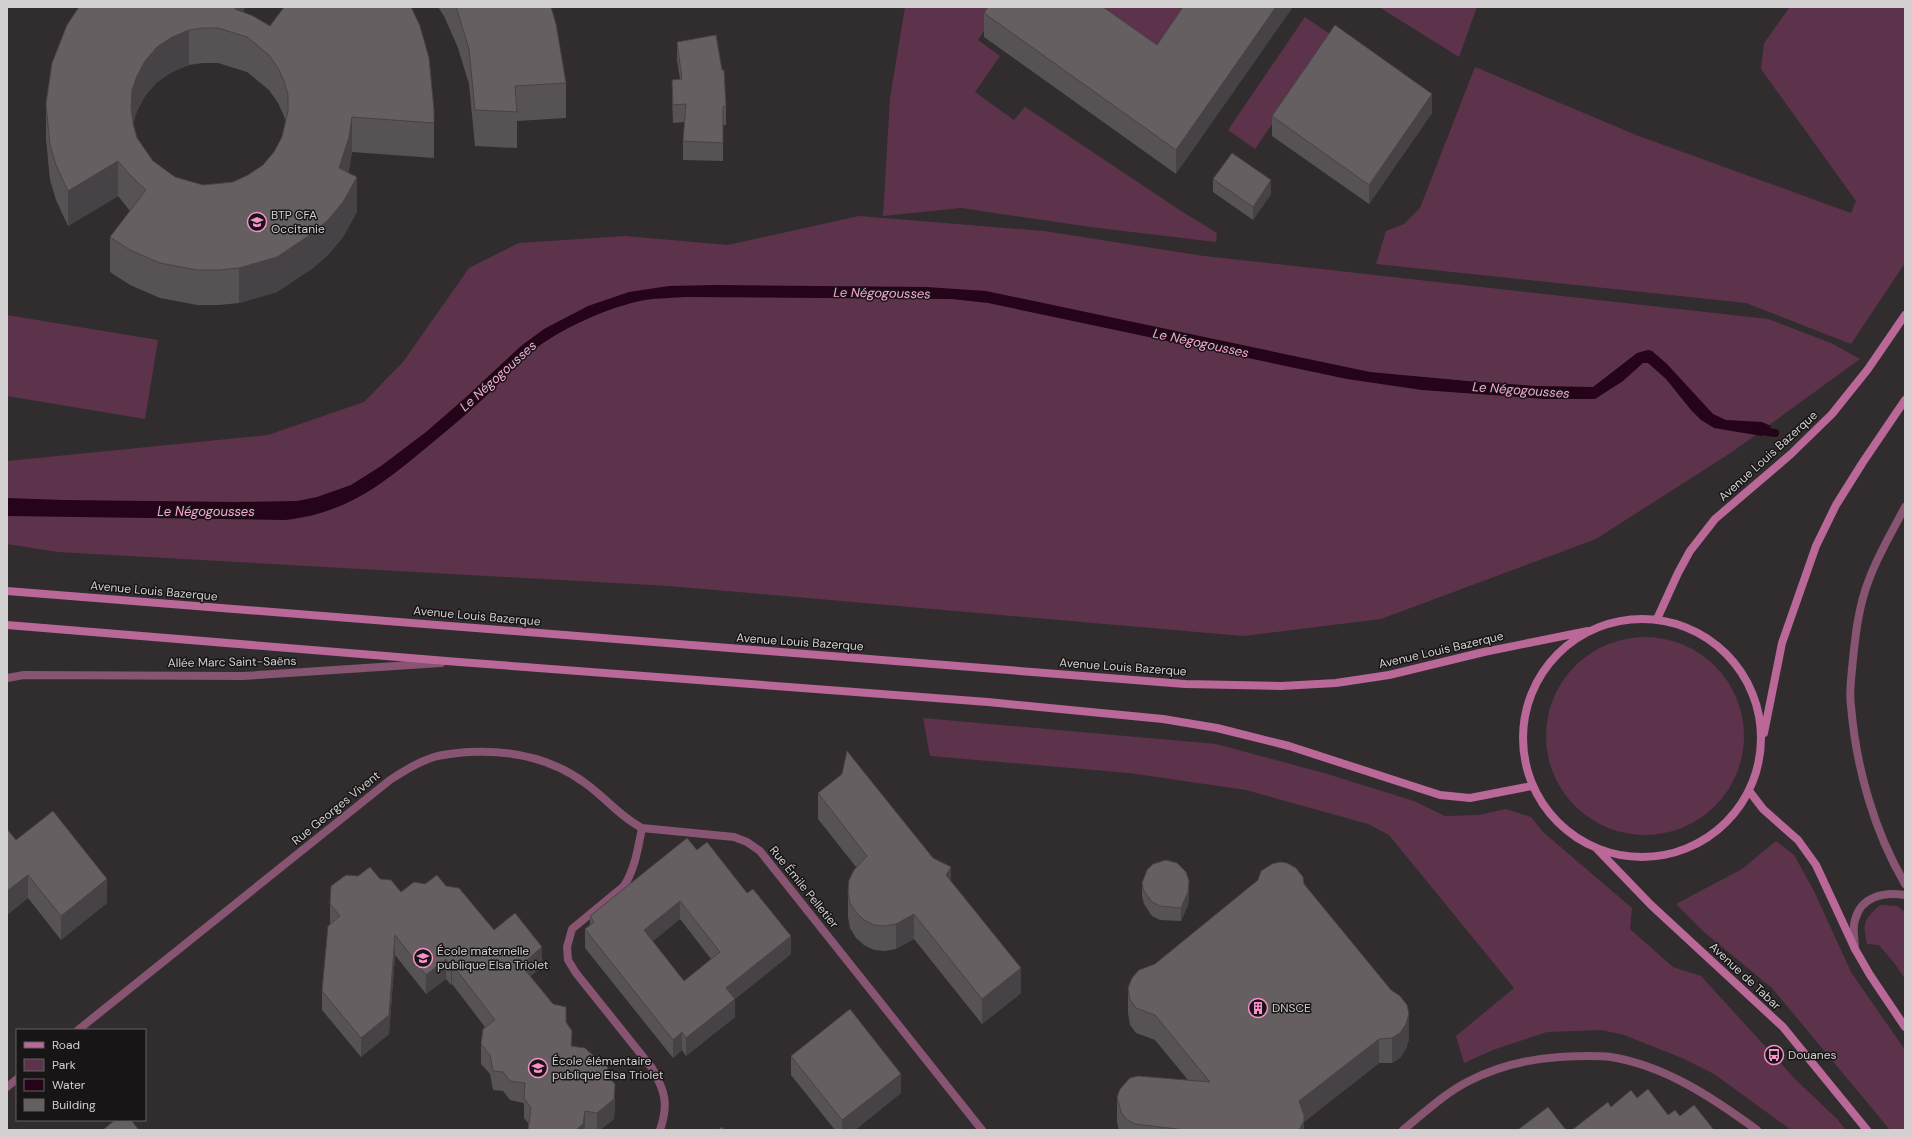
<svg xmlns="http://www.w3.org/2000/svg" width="1912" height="1137" viewBox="0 0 1912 1137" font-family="'DM Sans',sans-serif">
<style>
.green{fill:#5d334b}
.water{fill:#250319}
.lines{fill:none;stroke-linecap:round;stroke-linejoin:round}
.stream{stroke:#250319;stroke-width:8}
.minor{stroke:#875471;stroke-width:8}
.tertiary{stroke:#875471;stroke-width:8}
.secondary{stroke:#b96897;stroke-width:8}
.wall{fill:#575254;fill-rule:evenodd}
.shaded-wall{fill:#474245}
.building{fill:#655f62;stroke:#474245;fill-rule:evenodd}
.labels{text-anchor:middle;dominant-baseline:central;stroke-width:3;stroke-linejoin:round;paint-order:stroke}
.poi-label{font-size:12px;fill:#d3d0d2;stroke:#171516;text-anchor:start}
.street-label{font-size:12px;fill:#d3d0d2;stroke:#171516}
.water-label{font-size:13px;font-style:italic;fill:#fba7d6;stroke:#171516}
</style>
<rect width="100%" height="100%" fill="#312c2e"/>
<path class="green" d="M905,7H1000L978,40L1000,56L975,92L1014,120L1025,107L1178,209L1217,233L1216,242L1090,227L961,208L883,216L890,98Z
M1077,7H1196L1156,63Z
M1379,7H1477L1459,57Z
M1790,7H1905V263L1851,344L1746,303L1376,264L1386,231L1404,224L1420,208L1475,67L1636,135L1851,213L1856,201L1761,69L1764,43Z
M1305,17L1333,36L1255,149L1228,130Z
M859,216L1044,231L1204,256L1768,319L1831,343L1860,359L1732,452L1596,539L1381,619L1243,636L669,586L58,552L7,544V461L268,435L364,402L403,362L469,268L519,243L625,236L728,245Z
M7,315L158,340L145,419L7,396Z
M1546 736a99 99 0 1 1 198 0a99 99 0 1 1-198 0Z
M923,718L1216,744L1324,773L1414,801L1445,816L1479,815L1506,809L1531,817L1543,832L1632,908L1630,929L1673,967L1701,976L1795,1079L1837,1119L1846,1130H1791L1714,1074L1682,1058L1624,1035L1601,1030L1547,1032L1493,1050L1464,1063L1456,1036L1514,988L1389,835L1368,824L1246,790L1129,773L930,756Z
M1776,841L1794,855L1814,891L1851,972L1905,1050V1130H1890L1772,988L1704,932L1676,904L1742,869Z
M1880,905L1897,906L1905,912V979L1895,964L1879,945L1867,944C1862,922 1864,920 1880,905Z"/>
<path class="water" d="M717,285L926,287L986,291L1370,372L1467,381L1536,386L1593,387L1637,353L1648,350L1652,351L1667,364L1713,414L1726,420L1762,422L1771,426L1762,436L1714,428L1701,420L1691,410L1666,379L1648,363H1643L1623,381L1595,399H1545L1422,390L1347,379L988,303L952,299L687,297C673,298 658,298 645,300C608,307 559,329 530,353C514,367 500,383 485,397C468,413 450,428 432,443C385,482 349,513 285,520L7,516V498L63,500L235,502L297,501L317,497L351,485L381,466L426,432L464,399L521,346L544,329L588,306L629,292L669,286Z"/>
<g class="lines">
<path class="stream" d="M1756,430L1775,433"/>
<path class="minor" d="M1905,507C1893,530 1879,553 1870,577C1858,606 1855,638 1852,669C1851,681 1849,694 1851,706C1856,767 1874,831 1905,884
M642,828C638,848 635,869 624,886L572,929L567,947L568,960L576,973L652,1068C665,1091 669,1104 660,1130
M1855,949C1855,940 1852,928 1855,920C1861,896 1884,892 1905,895
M78,1030L390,780C404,771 418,762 434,757C445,754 458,753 470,752C512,750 551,758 585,783C605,797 620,817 642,828L734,837L747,842L760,851L982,1130
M7,1087L17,1079
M1403,1130C1424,1113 1445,1093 1469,1081C1498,1066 1528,1059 1560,1057C1576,1056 1594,1055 1611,1057C1666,1066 1713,1098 1757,1130"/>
<path class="tertiary" d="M7,678L24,675L243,676L441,663"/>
<path class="secondary" d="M7,591L1185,684L1281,686L1336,683L1389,675L1484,652L1588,631
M1523 738a119 119 0 1 1 238 0a119 119 0 1 1-238 0Z
M1657,619L1678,573L1690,551L1715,519L1791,454L1832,414L1868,369L1905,315
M7,625L459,662L988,702L1163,719L1217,728L1289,746L1440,795L1470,798L1532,786
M1764,733L1782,643L1816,546L1836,505L1863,462L1905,400
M1750,792L1763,809L1798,840L1816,865L1855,949L1870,975L1905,1027
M1597,849L1651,905L1783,1027L1867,1130"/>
</g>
<path class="wall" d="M438,7H551L566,83V118L517,121V148L475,146L469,84L458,48L444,16Z
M1183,7L1176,174L984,37V13L1157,45Z
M244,12L434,110V158L352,152L348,173L357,212L343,237L328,255L313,268L277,292L239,303L219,305H197L160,298L130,285L110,272V237L130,211L118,196L68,226L56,200L50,180L46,139V104L52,63ZM203,63H218L247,72L269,90L278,103L284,116L286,122L282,137L274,152L263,165L248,175L233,182L203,185L175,177L153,161L137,138L133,124L137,111L145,96L157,82L172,72L189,65Z
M677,42L726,106V125H723V161L683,160V141L685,122L673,123L672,98V80L680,79L677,60Z
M1432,113L1369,204L1272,136V116Z
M1213,179L1271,194L1253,220L1213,192Z
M818,793L951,881L1021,993L982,1024L914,939L896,949L885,951L874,950L864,945L856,938L850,928L848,917V892L856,867L818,819Z
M7,829L16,840L107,903L61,940L28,898L7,915Z
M697,850L791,954L735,999V1017L686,1056L682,1050L673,1058L585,948V929L590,925V916ZM680,919L711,959L684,981L652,941Z
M380,879L401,892L446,886L494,930L542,967L530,976L566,1023L572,1046L608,1076L615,1104L614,1119L600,1130H528L529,1124L524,1118V1103L510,1100L503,1091L493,1090L490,1074L481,1064V1044L485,1027L452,984L451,985L446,979L426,994L395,955L389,1034L361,1057L322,1010V991L330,924V904Z
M1142,883L1189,894L1188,905L1181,921L1160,920L1152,916L1144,904L1142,896Z
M1304,884L1409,1039L1406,1049L1400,1058L1392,1063H1379L1304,1122V1130H1119L1117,1122V1097L1188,1080L1155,1040L1136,1033L1130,1025L1128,1013V988L1155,964Z
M791,1056L901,1093L855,1130H835L791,1075Z"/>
<path class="shaded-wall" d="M236,7H245L238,34L235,9Z
M1276,7H1293L1176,174V150Z
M189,30V65L172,72L157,82L145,96L137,111L132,125L131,107L132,90L137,76L145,61L157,47L172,37Z
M1432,94V113L1369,204V185Z
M352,117V152L349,172L339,203V168Z
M118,161V196L68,226V191Z
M357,177V212L343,237L328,255L313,268L277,292L239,303V268Z
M1271,180V194L1253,220V207Z
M951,867V892L946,875Z
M28,875V898L7,915V891Z
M107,879V903L61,940V916Z
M1189,881V894L1188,905L1181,921V908Z
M680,901V919L644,949V930Z
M914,914V939L896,949V924Z
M395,935V955L389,1034L361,1057V1038Z
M791,936V954L735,999V1017L686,1056V1038L726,988Z
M542,947V967L521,984V965Z
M446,959V979L426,994V975Z
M452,964V984L451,985V966Z
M1021,968V993L982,1024V999Z
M1409,1014V1039L1406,1049L1400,1058L1392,1063V1038Z
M572,1031V1050L571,1046Z
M682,1032V1050L673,1058V1040Z
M1379,1039V1063L1304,1122V1130H1299V1101Z
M901,1074V1093L855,1130H842V1120Z
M615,1084V1104L614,1119L600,1130H597V1113Z
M585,1111V1130H576Z"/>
<path class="building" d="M79,7H236L235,9L253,16L270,26L284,7H411L420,26L429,58L434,110V123L352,117L349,137L339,168L357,177L343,202L328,220L313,233L277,257L239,268L219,270H197L160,263L130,250L110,237L146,190L132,177L118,161L68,191L56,165L50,145L46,104L52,63L67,25ZM203,28H218L247,37L269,55L278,68L284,81L288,95V111L282,137L274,152L263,165L248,175L233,182L203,185L175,177L153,161L137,138L133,123L131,107L132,90L137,76L145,61L157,47L172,37L189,30Z
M456,7H551L556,24L566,83L515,86L517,112L475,110L469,49L458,13Z
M988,7H1103L1157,45L1183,7H1276L1176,150L984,13Z
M1335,25L1432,94L1369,185L1272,116Z
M716,35L722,70H724L726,106L723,107V143L683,141L686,104L673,105L672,80L682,79L677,42Z
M1232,153L1271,180L1253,207L1213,179Z
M847,751L933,858L951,867L946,875L1021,968L982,999L914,914L896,924L885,926L874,925L864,920L856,912L850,903L848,892L849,880L854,870L867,856L818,793L842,774Z
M53,811L107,879L61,916L28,875L7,891V829L16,840Z
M687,838L697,850L707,842L747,893L753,889L791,936L726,988L735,999L686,1038L682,1032L673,1040L585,929L594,922L590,916ZM680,901L720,952L684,981L644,930Z
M1166,860L1177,863L1186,872L1189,881L1188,892L1181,908L1160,906L1152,902L1144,891L1142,883L1147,870L1153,864Z
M1280,862L1287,863L1296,868L1303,877L1304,884L1391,990L1400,996L1407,1005L1409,1014L1406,1024L1400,1033L1392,1038L1379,1039L1299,1101L1304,1115V1121L1299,1130H1185L1135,1124L1126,1119L1121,1112L1117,1097L1120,1089L1130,1078L1138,1076L1210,1082L1155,1015L1136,1008L1130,1000L1128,988L1132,978L1139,970L1155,964L1258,880L1261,871L1272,864Z
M370,867L380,879L391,880L401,892L414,882L425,884L437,875L446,886L459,888L494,930L515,913L542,947L521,965L553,1004L566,1007V1022L572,1031L571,1046L585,1048L596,1058L608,1060L607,1075L615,1084L614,1099L597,1113L585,1111L583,1124L576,1130H528L531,1108L524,1098L525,1083L510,1081L503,1072L493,1071L490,1055L481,1044L483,1029L495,1020L452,964L451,966L446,959L426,975L395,935L389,1015L361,1038L322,991L328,926L340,916L330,904L331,886L346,875L358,876Z
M850,1009L901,1074L842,1120L791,1056Z
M1648,1089L1668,1115L1675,1110L1680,1116L1694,1105L1714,1130H1572L1608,1102L1611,1107L1631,1090L1637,1098Z
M1548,1107L1566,1130H1518L1519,1129Z
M115,1120H131L139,1130H105L104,1129Z
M722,1127L724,1130H718Z"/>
<defs>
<g id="university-ring" transform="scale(1)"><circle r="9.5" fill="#171516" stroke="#f890cc" stroke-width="1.5"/><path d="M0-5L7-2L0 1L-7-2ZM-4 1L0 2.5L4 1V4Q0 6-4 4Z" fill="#f890cc"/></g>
<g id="school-ring" transform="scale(1)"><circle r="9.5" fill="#171516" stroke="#f890cc" stroke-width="1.5"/><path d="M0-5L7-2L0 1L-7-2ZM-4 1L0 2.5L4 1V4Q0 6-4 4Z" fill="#f890cc"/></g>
<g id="building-ring" transform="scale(1)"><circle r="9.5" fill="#171516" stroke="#f890cc" stroke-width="1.5"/><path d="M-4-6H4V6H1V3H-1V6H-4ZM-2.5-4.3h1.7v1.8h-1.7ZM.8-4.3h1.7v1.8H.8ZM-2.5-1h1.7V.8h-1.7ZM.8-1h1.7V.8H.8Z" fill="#f890cc"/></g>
<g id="bus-ring" transform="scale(1)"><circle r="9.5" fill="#171516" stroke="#f890cc" stroke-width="1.5"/><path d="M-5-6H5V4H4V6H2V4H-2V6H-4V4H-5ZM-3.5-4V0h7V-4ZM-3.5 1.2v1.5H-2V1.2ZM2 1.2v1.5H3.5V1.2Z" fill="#f890cc"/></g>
</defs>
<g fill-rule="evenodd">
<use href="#university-ring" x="257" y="222"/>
<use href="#school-ring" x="423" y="958"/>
<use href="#building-ring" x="1258" y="1008"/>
<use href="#bus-ring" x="1774" y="1055"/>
<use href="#school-ring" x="538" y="1068"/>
</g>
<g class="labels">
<g class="poi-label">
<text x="271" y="215">BTP CFA<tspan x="271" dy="14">Occitanie</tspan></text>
<text x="437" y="951">École maternelle<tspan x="437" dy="14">publique Elsa Triolet</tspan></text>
<text x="1272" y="1008">DNSCE</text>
<text x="1788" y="1055">Douanes</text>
<text x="552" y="1061">École élémentaire<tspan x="552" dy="14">publique Elsa Triolet</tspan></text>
</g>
<g class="street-label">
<text transform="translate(1768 456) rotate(-42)">Avenue Louis Bazerque</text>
<text transform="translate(154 591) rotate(5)">Avenue Louis Bazerque</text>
<text transform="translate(477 616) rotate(5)">Avenue Louis Bazerque</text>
<text transform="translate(800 642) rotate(4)">Avenue Louis Bazerque</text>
<text transform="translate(1441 650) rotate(-13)">Avenue Louis Bazerque</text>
<text transform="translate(232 662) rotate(-1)">Allée Marc Saint-Saëns</text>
<text transform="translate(1123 667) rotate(4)">Avenue Louis Bazerque</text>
<text transform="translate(336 808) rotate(-39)">Rue Georges Vivent</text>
<text transform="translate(804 887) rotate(51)">Rue Émile Pelletier</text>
<text transform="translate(1745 976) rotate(43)">Avenue de Tabar</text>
</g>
<g class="water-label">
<text transform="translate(882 293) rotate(1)">Le Négogousses</text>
<text transform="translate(1201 343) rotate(12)">Le Négogousses</text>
<text transform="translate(498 376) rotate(-42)">Le Négogousses</text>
<text transform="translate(1521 390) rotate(4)">Le Négogousses</text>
<text x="206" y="511">Le Négogousses</text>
</g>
</g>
<rect width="1912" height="1137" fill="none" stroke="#d3d0d2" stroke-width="16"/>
<rect x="16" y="1029" width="130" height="92" fill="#171516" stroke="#626061"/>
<rect x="24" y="1042" width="20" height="6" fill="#b96897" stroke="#626061"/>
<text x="52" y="1049" font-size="12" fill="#d3d0d2">Road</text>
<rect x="24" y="1059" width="20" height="12" fill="#5d334b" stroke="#626061"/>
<text x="52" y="1069" font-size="12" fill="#d3d0d2">Park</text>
<rect x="24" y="1079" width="20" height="12" fill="#250319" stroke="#626061"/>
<text x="52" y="1089" font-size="12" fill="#d3d0d2">Water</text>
<rect x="24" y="1099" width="20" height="12" fill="#655f62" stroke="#626061"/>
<text x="52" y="1109" font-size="12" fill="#d3d0d2">Building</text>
</svg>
